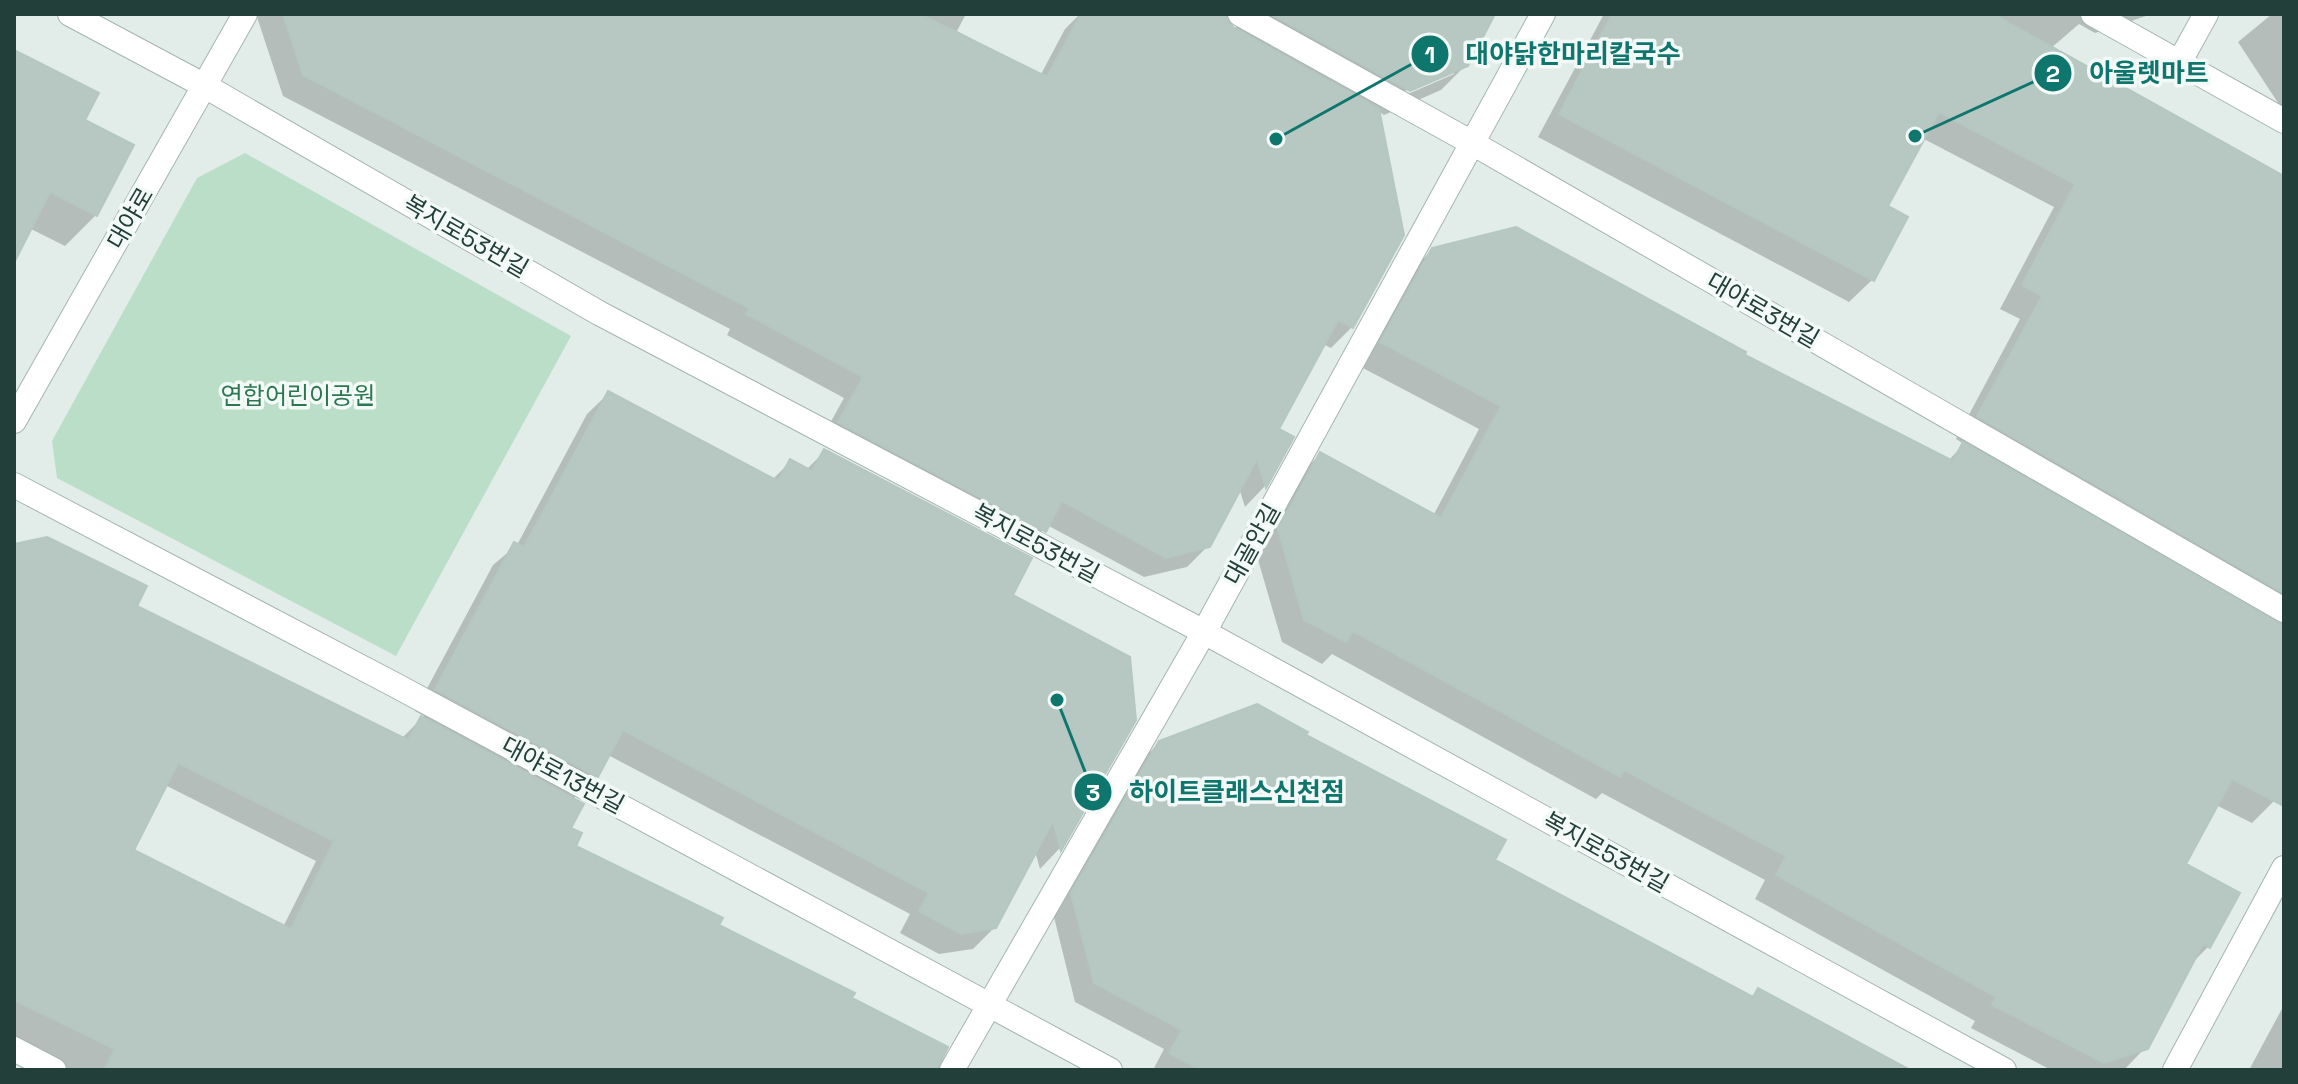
<svg xmlns="http://www.w3.org/2000/svg" width="2298" height="1084" viewBox="0 0 2298 1084" font-family="'Space Grotesk','Noto Sans KR',sans-serif">
<style>
.green{fill:#bbdec8}
.shadow{fill:#0003;fill-rule:evenodd}
.building{fill:#b7c8c3;stroke:#b4c7c1;stroke-width:2;fill-rule:evenodd}
.lines{fill:none;stroke-linecap:round;stroke-linejoin:round}
.street-casing{stroke:#a5b5b1;stroke-width:26}
.street{stroke:#fff;stroke-width:24}
.labels{text-anchor:middle;dominant-baseline:central;stroke-width:7;stroke-linejoin:round;paint-order:stroke}
.street-label{font-size:24px;fill:#223f3a;stroke:#f3f9f7}
.park-label{font-size:24px;fill:#2b7750;stroke:#f3f9f7}
.leader{fill:none;stroke:#0f766e;stroke-width:3}
.callout-dot{fill:#0f766e;stroke:#f3f9f7;stroke-width:3}
.mark-label{font-size:24px;text-anchor:middle;font-weight:bold;fill:#fff}
.callout-label{font-size:26px;text-anchor:middle;font-weight:bold;fill:#0f766e;stroke:#f3f9f7;stroke-width:7;stroke-linejoin:round;paint-order:stroke}
</style>
<rect width="100%" height="100%" fill="#e2ede9"/>
<path class="green" d="M245,153L571,336L396,656L57,478L52,441L197,178Z"/>
<path class="shadow" d="M256,14H966L957,31L1040,76L1065,29L1080,14L1234,31L1244,14H1493L1466,65L1441,90L1384,115L1378,111L1352,327L1331,348L1323,344L1277,430L1291,438L1264,487L1245,507L1239,488L1208,546L1187,567L1144,577L1047,525L1024,551L819,443L844,398L727,335L730,329L283,96ZM1454,70V74L1401,97L1400,93Z
M1604,14H2152L2095,33L2079,24L2050,49L2284,178V783L2275,800L2252,823L2216,805L2183,865L2209,946L2188,967L2146,1047L2124,1070H2051L1971,1028L1975,1021L1755,899L1765,880L1602,793L1596,799L1332,654L1322,664L1282,642L1256,553L1298,477L1320,454L1433,516L1479,429L1359,366L1409,273L1433,249L1515,229L1875,425L1948,461L1964,444L1956,439L2020,319L2000,309L2054,207L1922,138L1885,207L1872,280L1849,302L1538,137Z
M2272,14H2284V112L2238,42Z
M14,53L82,121L96,215L65,246L29,228L14,259Z
M609,393L772,480L790,462L806,470L825,451L1010,596L1134,720L1059,849L1040,869L1035,851L995,927L973,949L939,954L900,933L910,914L608,755L596,776L572,800L568,828L573,847L850,999L929,1070H28L14,1062V546L401,739L424,716L415,711L493,565L517,545L587,414ZM165,785L316,861L283,927L132,851Z
M1304,736L1492,861L1751,998L1758,991L1876,1070H1153L1164,1049L1075,1002L1053,913L1140,762L1160,742Z
M2284,1005V1070H2249Z"/>
<path class="building" d="M283,14H920L1047,77L1081,14H1225L1233,27L1379,109L1404,235L1353,328L1338,320L1279,429L1294,437L1266,488L1257,459L1210,547L1166,558L1062,501L1046,532L838,422L863,377L746,314L749,308L303,75Z
M1271,14H1495L1468,66L1410,91Z
M1612,14H1993L2284,176V593L1977,416L2042,296L2022,285L2075,184L1939,112L1888,206L1908,217L1874,281L1559,114Z
M14,50L99,93L85,120L134,145L97,216L50,192L14,263Z
M1516,227L1746,352L1745,355L1953,461L1963,442L2284,625V806L2232,779L2186,864L2240,893L2210,948L2203,944L2148,1049L2104,1063L1992,1005L1996,997L1776,875L1786,856L1624,770L1620,777L1353,631L1346,642L1304,620L1278,529L1320,452L1441,518L1501,406L1380,342L1432,248Z
M608,391L778,481L790,459L812,471L824,449L1032,558L1013,595L1130,657L1136,720L1061,851L1053,821L996,928L961,934L919,911L929,893L623,730L598,777L435,689L514,542L524,547Z
M47,537L147,586L137,606L408,740L421,716L584,804L571,828L582,833L576,846L723,918L719,925L855,993L852,998L948,1047L937,1070H104L115,1049L14,1000V544ZM178,763L334,841L291,929L134,850Z
M1257,704L1308,732L1306,735L1506,840L1495,860L1753,997L1758,988L1910,1070H1201L1169,1053L1182,1030L1094,983L1071,893L1159,741Z"/>
<g class="lines">
<g class="street-casing">
<path id="street" d="M70,14L205,86L599,313L1204,632L2004,1070
M1240,14L1474,144L2284,610
M2093,14L2284,121
M2179,63L2206,14
M14,421L245,14
M14,485L395,685L1110,1070
M14,1049L54,1070
M952,1070L1204,632L1543,14
M2175,1070L2284,868"/>
</g>
<use href="#street" class="street"/>
</g>
<g class="labels">
<g class="street-label">
<text transform="translate(130 218) rotate(-60)">대야로</text>
<text transform="translate(466 236) rotate(30)">복지로53번길</text>
<text transform="translate(1763 310) rotate(30)">대야로3번길</text>
<text transform="translate(1036 543) rotate(28)">복지로53번길</text>
<text transform="translate(1252 544) rotate(-61)">대골안길</text>
<text transform="translate(563 775) rotate(28)">대야로13번길</text>
<text transform="translate(1606 852) rotate(29)">복지로53번길</text>
</g>
<g class="park-label">
<text x="298" y="395">연합어린이공원</text>
</g>
</g>
<path class="leader" d="M1276 139L1430 54M1915 136L2053 73M1057 700L1093 792"/>
<g class="callout-dot">
<circle cx="1276" cy="139" r="8"/>
<circle cx="1915" cy="136" r="8"/>
<circle cx="1057" cy="700" r="8"/>
<circle cx="1430" cy="54" r="20"/>
<circle cx="2053" cy="73" r="20"/>
<circle cx="1093" cy="792" r="20"/>
</g>
<g class="mark-label">
<text x="1430" y="63">1</text>
<text x="2053" y="82">2</text>
<text x="1093" y="801">3</text>
</g>
<g class="callout-label">
<text x="1573" y="63">대야닭한마리칼국수</text>
<text x="2149" y="82">아울렛마트</text>
<text x="1237" y="801">하이트클래스신천점</text>
</g>
<rect width="2298" height="1084" fill="none" stroke="#223f3a" stroke-width="32"/>
</svg>
